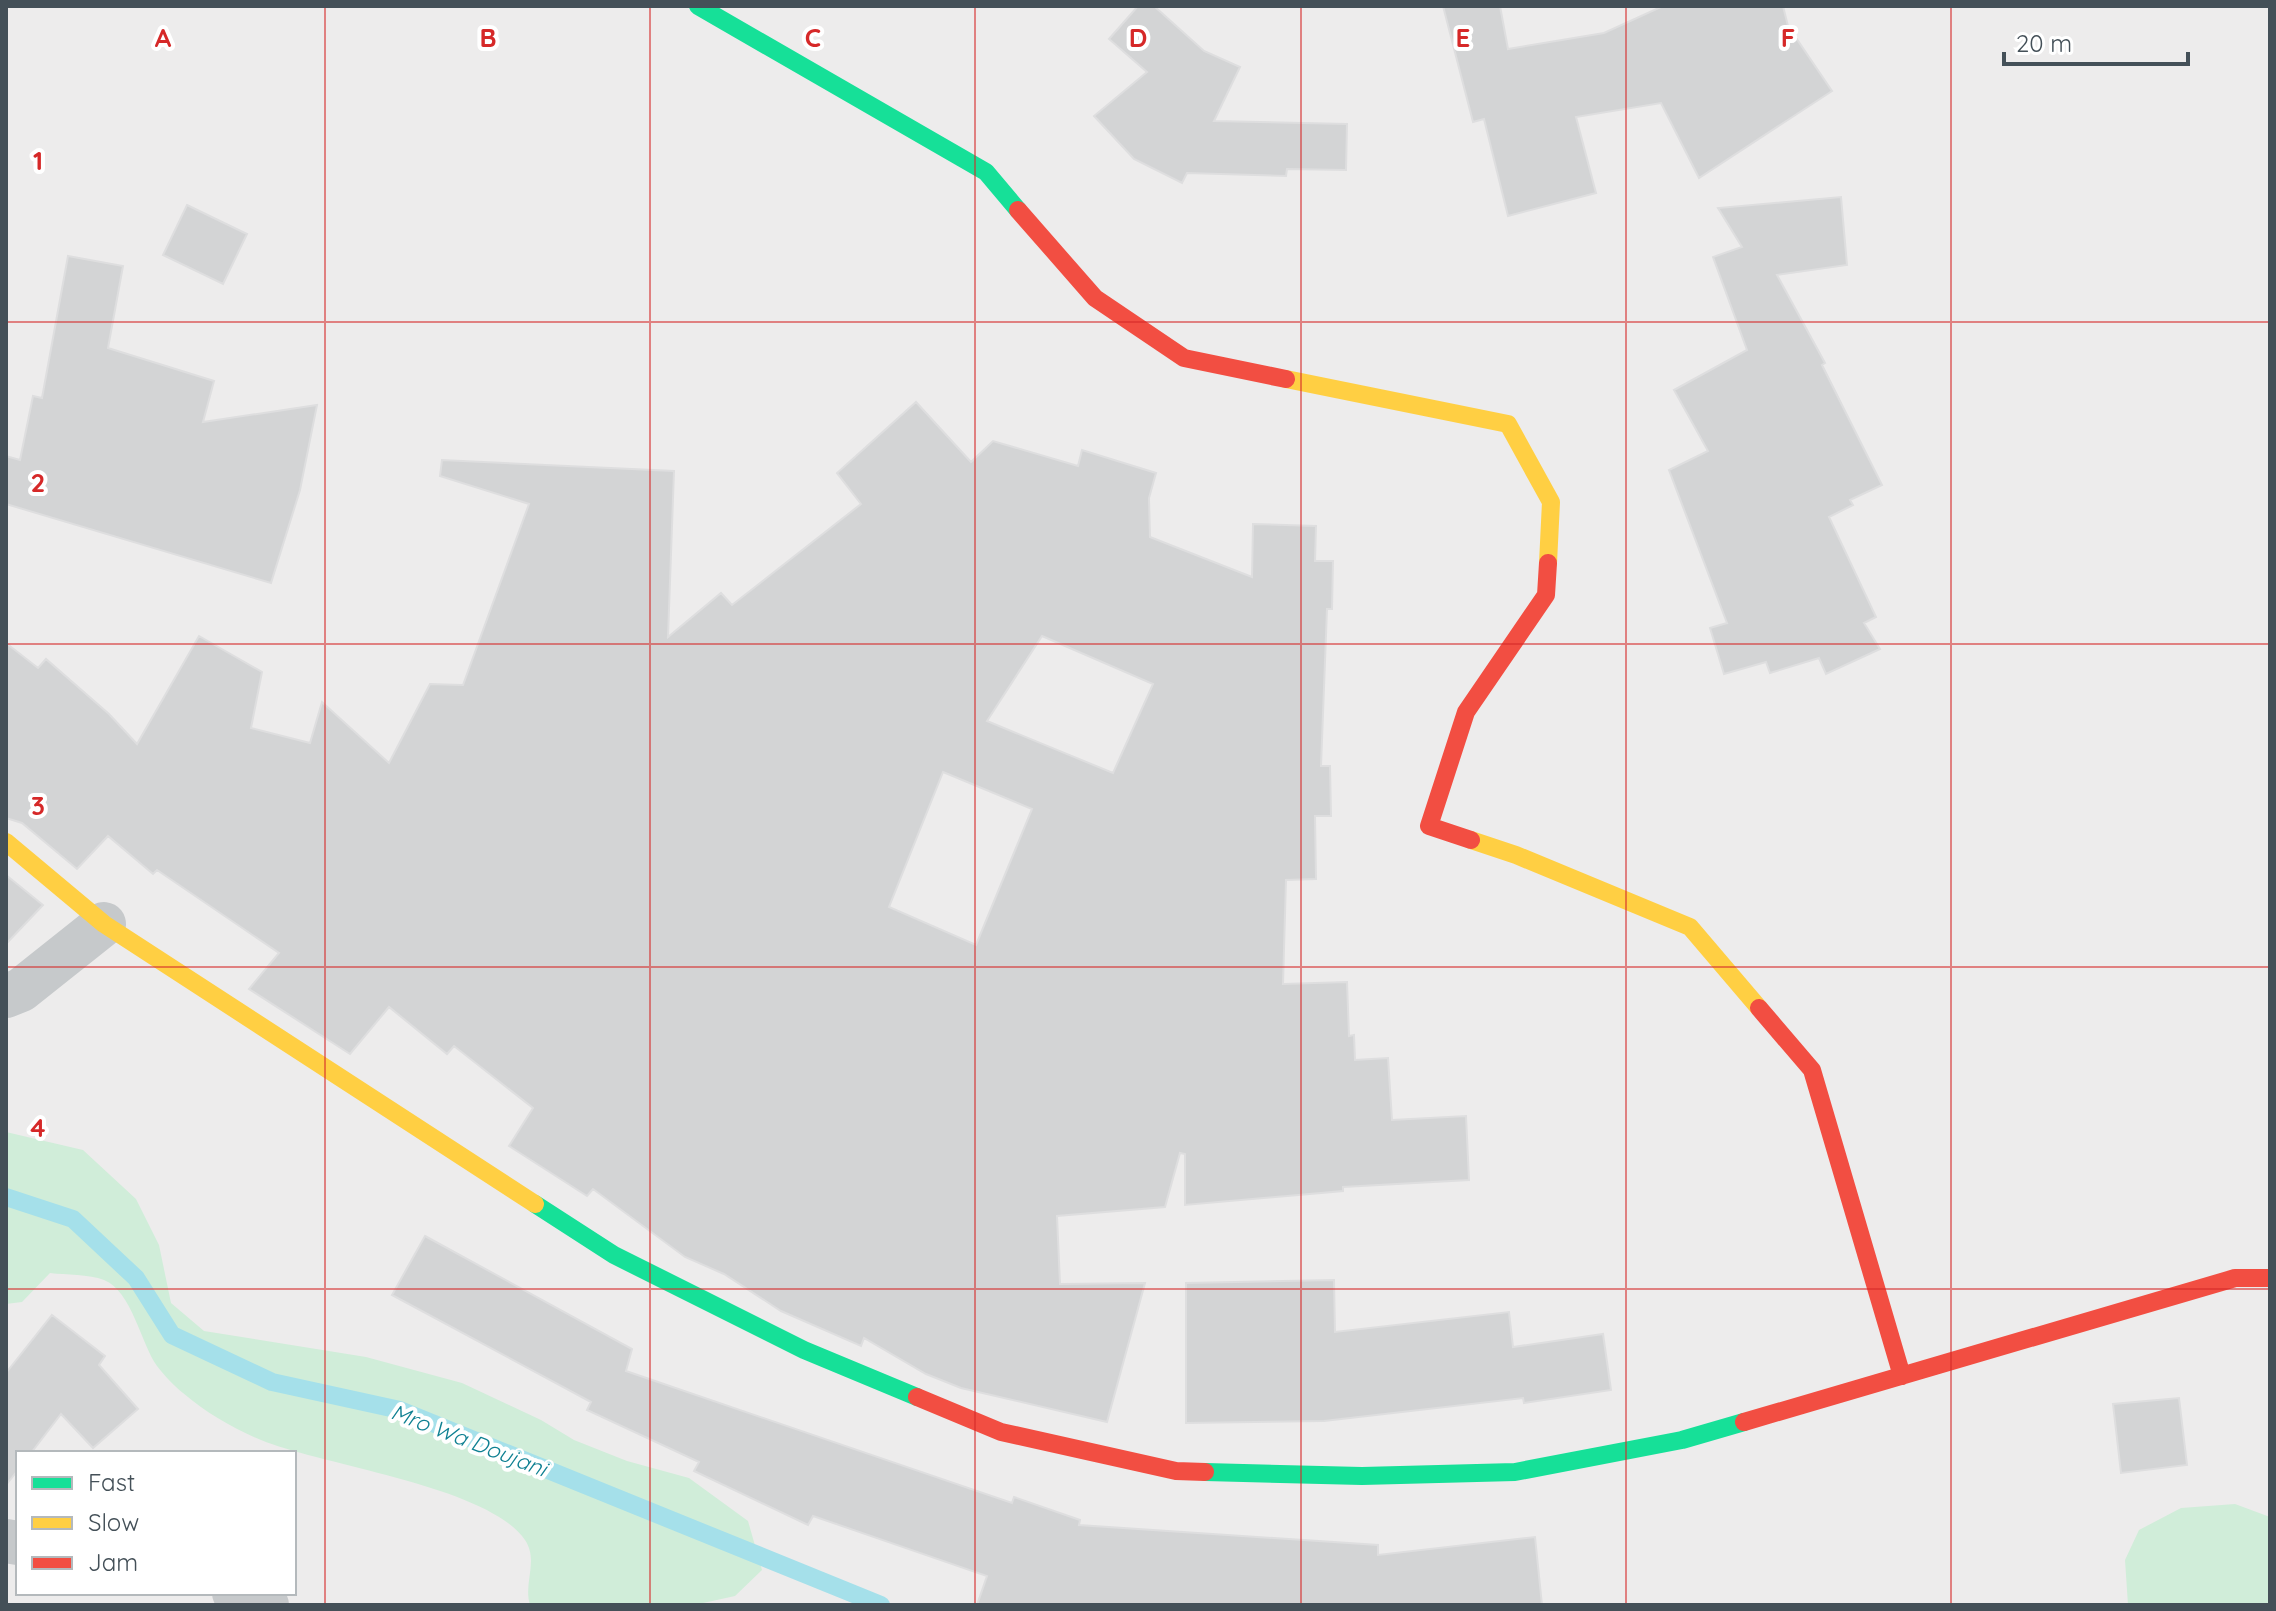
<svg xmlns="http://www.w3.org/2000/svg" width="2276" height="1611" viewBox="0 0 2276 1611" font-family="Quicksand,sans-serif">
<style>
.green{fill:#d0edd9}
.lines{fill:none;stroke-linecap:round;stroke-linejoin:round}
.stream{stroke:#a5e0ea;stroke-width:18}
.building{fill:#d3d4d5;stroke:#dededf;stroke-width:2;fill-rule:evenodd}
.street{stroke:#c6c9cb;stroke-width:44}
.fast{stroke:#16e098;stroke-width:18}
.slow{stroke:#ffcf43;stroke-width:18}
.jam{stroke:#f24e42;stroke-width:18}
.grid{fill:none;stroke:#d62828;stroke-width:2;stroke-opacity:0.55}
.labels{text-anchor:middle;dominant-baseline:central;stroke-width:8;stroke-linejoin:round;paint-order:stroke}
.water-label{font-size:22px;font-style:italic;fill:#0f8092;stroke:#fff}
.grid-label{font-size:26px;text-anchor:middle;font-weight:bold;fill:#d62828;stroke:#fff;stroke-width:8;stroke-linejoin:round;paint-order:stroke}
</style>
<rect width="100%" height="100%" fill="#edecec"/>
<path class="green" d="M6,1132L83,1150L136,1199L159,1245L171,1303L204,1331L366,1357L462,1383L541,1420L574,1440L627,1461L689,1478L748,1521L762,1570L735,1596L694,1605H530C523,1583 539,1561 525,1540C488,1486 324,1466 261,1440C234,1429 205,1412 183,1393C174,1386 164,1375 157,1366C141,1344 132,1291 104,1280C89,1274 66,1275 50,1273L22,1302L6,1304Z
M2235,1504L2270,1517V1605H2128L2125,1560L2139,1530L2181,1508Z"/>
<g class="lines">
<path class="stream" d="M6,1197L73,1219L136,1278L172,1335L272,1382L400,1410L881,1605"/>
</g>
<path class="building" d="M1138,6H1154L1204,51L1240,67L1214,121L1347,124L1346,170L1287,169L1286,176L1187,173L1182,183L1134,159L1094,116L1147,72L1109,39Z
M1443,6H1500L1508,49L1604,33L1663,6H1783L1788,26L1832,91L1699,178L1661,103L1576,117L1596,193L1508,216L1484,119L1473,122Z
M1841,197L1847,265L1777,275L1825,363L1822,365L1882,485L1850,500L1853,505L1829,517L1876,617L1864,623L1880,649L1826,674L1819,658L1770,673L1766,662L1724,674L1710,628L1727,623L1669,470L1708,451L1674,390L1747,350L1713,257L1742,247L1718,208Z
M187,205L247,234L223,284L163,255Z
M68,256L123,266L108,348L214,381L203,422L317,405L300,490L271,583L6,504V456L20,460L33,396L42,398Z
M916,402L971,462L993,441L1078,466L1082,450L1156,473L1149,498L1150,537L1252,577L1253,524L1316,526L1315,561H1333L1332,609H1327L1321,766H1330L1331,816H1315L1316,879L1286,880L1283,984L1347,982L1349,1036L1354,1035L1355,1060L1388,1058L1392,1120L1466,1116L1469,1180L1343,1187V1191L1185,1205V1154L1180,1153L1165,1207L1057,1216L1060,1284L1145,1283L1107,1422L961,1388L926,1374L864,1338L861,1346L781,1311L724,1274L685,1257L593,1189L587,1196L509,1146L533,1108L454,1046L447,1054L389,1007L350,1054L249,989L279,953L157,870L153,874L108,836L77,869L22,823L6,818V643L38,668L46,659L109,714L137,744L199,636L262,672L251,728L310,743L322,702L389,763L430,684L463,685L529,504L440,476L442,460L674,471L668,637L721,593L732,605L861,504L837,473ZM1042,636L1153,684L1113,773L987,721ZM943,772L1032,809L976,945L889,907Z
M6,875L43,905L6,944Z
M425,1236L632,1349L626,1371L1012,1503L1014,1497L1080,1520L1079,1525L1378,1545V1555L1535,1537L1542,1605H977L987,1576L813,1516L808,1525L694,1471L699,1462L587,1410L591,1402L392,1295Z
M1334,1280L1335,1332L1509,1312L1513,1347L1603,1334L1611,1390L1524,1403L1523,1398L1324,1421L1186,1423V1283Z
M52,1315L105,1356L99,1365L138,1409L93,1448L61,1414L31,1453H18V1470L6,1485V1373Z
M2179,1398L2187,1465L2121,1473L2113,1404Z"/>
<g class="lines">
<path class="street" d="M6,996L21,990L104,924
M6,1541L18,1543
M234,1593L267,1605"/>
<path class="fast" d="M698,6L986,172L1018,210
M535,1204L614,1255L804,1350L917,1397
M1205,1472L1362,1476L1515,1472L1682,1440L1744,1422"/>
<path class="slow" d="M1286,379L1508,424L1551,502L1548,563
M1471,840L1516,855L1690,927L1759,1008
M6,842L104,924L535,1204"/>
<path class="jam" d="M1018,210L1095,298L1184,358L1286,379
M1471,840L1429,826L1466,712L1546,595L1548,563
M1759,1008L1812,1070L1902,1376
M917,1397L1001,1432L1176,1471L1205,1472
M1744,1422L2235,1278H2270"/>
</g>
<path class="grid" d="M325,6V1605M650,6V1605M975,6V1605M1301,6V1605M1626,6V1605M1951,6V1605M6,322H2270M6,644H2270M6,967H2270M6,1289H2270"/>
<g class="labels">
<g class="water-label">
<text transform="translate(469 1440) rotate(21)">Mro Wa Doujani</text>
</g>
</g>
<g class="grid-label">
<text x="163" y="47">A</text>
<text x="488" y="47">B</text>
<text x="813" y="47">C</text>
<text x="1138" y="47">D</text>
<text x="1463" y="47">E</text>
<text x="1788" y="47">F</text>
<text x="38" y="170">1</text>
<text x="38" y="492">2</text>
<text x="38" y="815">3</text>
<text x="38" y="1137">4</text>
</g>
<rect width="2276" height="1611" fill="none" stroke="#445058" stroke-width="16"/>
<rect x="16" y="1451" width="280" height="144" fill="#ffffff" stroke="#b4b9bc" stroke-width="2"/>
<rect x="32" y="1477" width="40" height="12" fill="#16e098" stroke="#b4b9bc" stroke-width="2"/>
<text x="88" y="1491" font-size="24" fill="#445058">Fast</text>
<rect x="32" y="1517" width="40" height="12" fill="#ffcf43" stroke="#b4b9bc" stroke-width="2"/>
<text x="88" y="1531" font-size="24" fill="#445058">Slow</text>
<rect x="32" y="1557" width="40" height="12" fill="#f24e42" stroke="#b4b9bc" stroke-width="2"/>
<text x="88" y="1571" font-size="24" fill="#445058">Jam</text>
<path d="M2004 52v12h184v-12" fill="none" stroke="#445058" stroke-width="4"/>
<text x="2016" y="52" font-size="24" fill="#445058" stroke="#ffffff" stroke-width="6" paint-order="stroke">20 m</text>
</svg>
